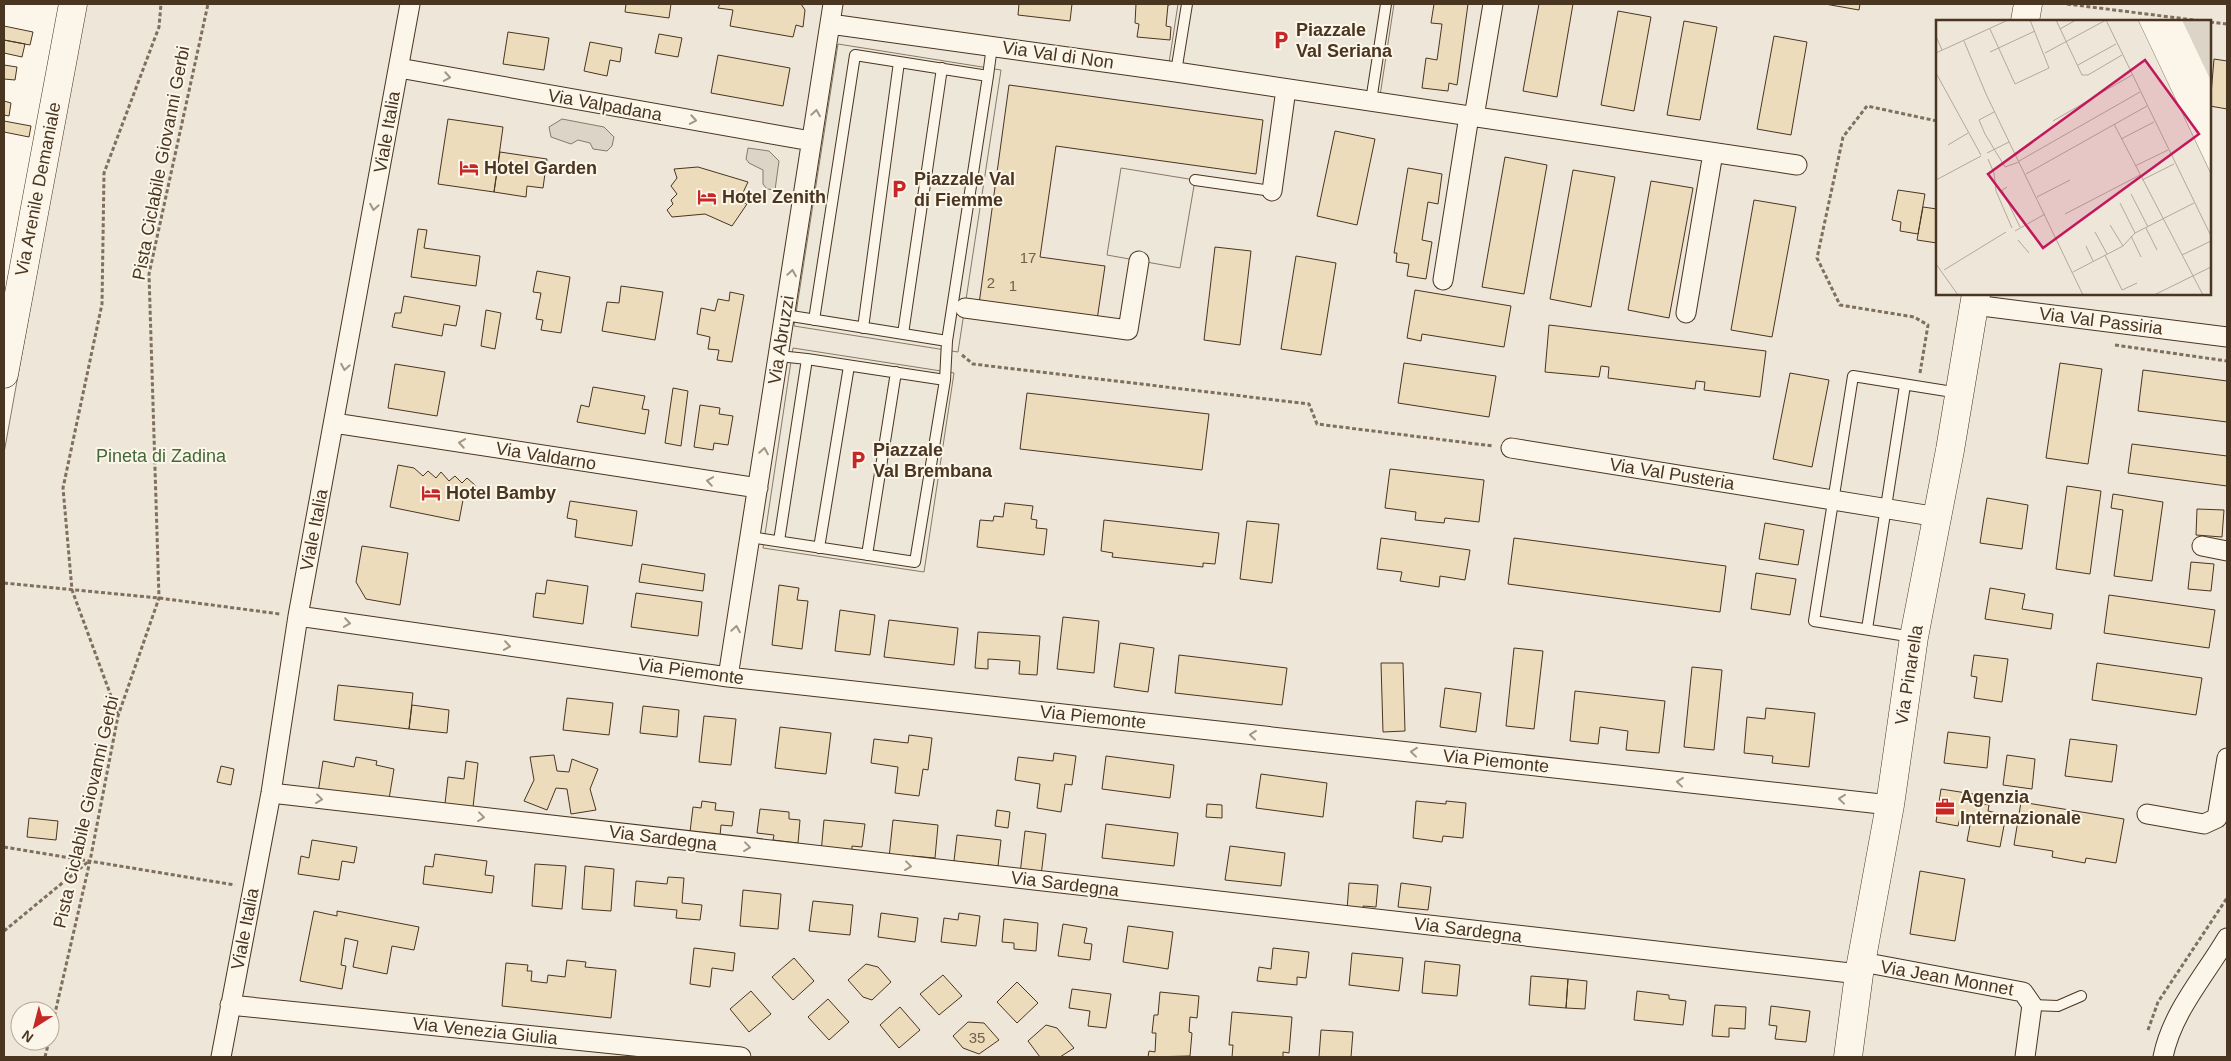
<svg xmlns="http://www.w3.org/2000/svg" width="2231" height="1061" viewBox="0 0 2231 1061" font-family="Helvetica,sans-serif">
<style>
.green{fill:#ede6d9;stroke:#887966;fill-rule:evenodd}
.parking{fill:#ede7d9;stroke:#887966}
.water{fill:#dcd4c6;stroke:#887966}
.building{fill:#ecdcbc;stroke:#4a3520}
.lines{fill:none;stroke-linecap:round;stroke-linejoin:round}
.lane-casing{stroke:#4a3520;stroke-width:12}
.street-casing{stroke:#4a3520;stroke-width:21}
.secondary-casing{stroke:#4a3520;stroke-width:29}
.path{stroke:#7f6f5c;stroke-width:3;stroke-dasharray:4 2.5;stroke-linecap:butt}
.lane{stroke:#fbf6e9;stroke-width:10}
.street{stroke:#fbf6e9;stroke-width:19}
.secondary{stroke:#fbf6e9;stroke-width:28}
.oneway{stroke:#a29684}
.labels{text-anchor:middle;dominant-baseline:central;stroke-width:4;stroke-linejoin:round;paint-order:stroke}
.number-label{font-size:15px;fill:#725f47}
.poi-label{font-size:18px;font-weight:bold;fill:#4a3520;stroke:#fbf6e9;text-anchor:start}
.street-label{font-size:18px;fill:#4a3520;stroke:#fbf6e9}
.park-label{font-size:18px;fill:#436837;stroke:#fbf6e9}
.inset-road{fill:none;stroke:#b4a999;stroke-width:1}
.view{fill:#c2185b;fill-opacity:0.15;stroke:#c2185b;stroke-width:2.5}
.inset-edge{fill:none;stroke:#4a3520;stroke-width:2.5}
</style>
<rect width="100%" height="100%" fill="#fbf6e9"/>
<path class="green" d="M85,4H2227V1057H4V453ZM1937,21H2210V294H1937ZM20,1011H50V1041H20Z"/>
<path class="parking" d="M1178,4H1394L1378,109L1167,76Z
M838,44L1001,70L958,352L794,326Z
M1121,168L1195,180L1180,268L1107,255Z
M793,348L954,373L924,572L763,548Z"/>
<path class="water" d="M562,119L604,127L614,137L612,146L607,151L593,149L590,143L578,140L571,144L551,137L549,127Z
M748,148L769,151L779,161L775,190L767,189L763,184V170L749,163L746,159Z"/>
<path class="building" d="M626,4H671L669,18L625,12Z
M720,4H801L805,10L803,27L796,25L793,37L730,26L733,10L718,8Z
M1019,4H1072L1070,21L1018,15Z
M1136,4H1175L1168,5L1166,26L1171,27L1170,40L1137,37L1139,24L1135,23Z
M1434,4H1468L1457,85L1449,83L1448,91L1422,88L1426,58L1437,60L1442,24L1431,23Z
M1539,4H1573L1557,97L1523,91Z
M1825,4H1860L1859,10Z
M1618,11L1651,17L1634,111L1601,105Z
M1684,21L1717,27L1700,120L1667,115Z
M4,26L33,32L30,45L4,40Z
M508,32L549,38L544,70L503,64Z
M659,34L682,38L678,57L655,53Z
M1774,36L1807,42L1791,135L1757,129Z
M4,40L25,44L22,57L4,53Z
M590,42L622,48L620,62L610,60L607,76L584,71Z
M718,55L790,68L783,106L711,93Z
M2214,59L2227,61V109L2210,106Z
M4,65L17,67L15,80L4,79Z
M1009,85L1263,120L1256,174L1056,146L1040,257L1105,266L1097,320L979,304Z
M4,101L11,103L9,116L4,115Z
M448,119L503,127L494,192L438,184Z
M4,121L31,126L29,137L4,132Z
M1335,131L1375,139L1357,225L1317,216Z
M500,152L547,159L543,188L527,186L526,197L494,192Z
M1505,157L1547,165L1524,294L1482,287Z
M698,167L748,182L739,201L747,204L732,226L705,214L672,217L667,210L673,204L671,200L677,194L671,186L677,178L674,169Z
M1408,168L1442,174L1438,204L1428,202L1422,240L1432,242L1426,279L1407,276L1409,264L1396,262L1397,253H1394Z
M1573,170L1615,177L1591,307L1550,299Z
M1651,181L1693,188L1669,318L1628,310Z
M1898,190L1925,194L1918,234L1900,231L1901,222L1892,220Z
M1754,200L1796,207L1772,337L1731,330Z
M1923,207L1937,209V243L1917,240Z
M418,229L427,230L424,248L480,256L476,286L411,277Z
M1215,247L1251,251L1240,345L1204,340Z
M1296,256L1336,263L1321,355L1281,349Z
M537,271L570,277L561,333L541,330L543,320L536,319L541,293L533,292Z
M621,286L663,292L655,340L602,331L607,302L619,303Z
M1415,290L1511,306L1504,347L1422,334L1421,341L1407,338Z
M730,292L744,295L732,362L717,360L719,350L708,349L710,337L697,334L701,308L715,311L718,299L729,301Z
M404,296L460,306L456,326L444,324L442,336L392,327L395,313H401Z
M486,310L501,313L495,349L481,346Z
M1549,325L1766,351L1760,397L1704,390L1705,382L1696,381L1695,389L1608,378L1609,367L1601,366L1599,377L1545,372Z
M1404,363L1496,376L1489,417L1398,403Z
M2060,363L2102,369L2088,464L2046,458Z
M395,364L445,372L437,416L388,408Z
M2143,370L2227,381V422L2138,411Z
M1790,373L1829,380L1812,467L1773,459Z
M593,387L645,396L642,409L649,410L645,434L577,422L581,405L589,407Z
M673,388L688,391L681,446L665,443Z
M1027,393L1209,414L1202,470L1020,449Z
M700,405L720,408L719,414L733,416L728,445L714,443L713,450L694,447Z
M2132,444L2227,456V486L2128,473Z
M398,465L414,468L423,476L428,471L436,478L441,472L449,481L455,476L462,483L467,478L476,486L463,500L459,521L390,507Z
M1390,469L1484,480L1479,522L1445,518L1444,523L1415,520L1416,512L1385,508Z
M2067,486L2101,491L2090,574L2056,569Z
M2113,494L2163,502L2152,581L2114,576L2123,510L2111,508Z
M1987,498L2028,505L2022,549L1980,543Z
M570,501L637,511L632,546L575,537L577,520L567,518Z
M1005,503L1033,506L1031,519L1037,520L1036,528L1047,529L1044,555L977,547L980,520L993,521L994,516L1003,517Z
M2197,509L2224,510L2222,537L2196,535Z
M1104,520L1219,533L1215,564L1203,563V567L1112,557L1113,553L1101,551Z
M1247,521L1279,524L1272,583L1240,579Z
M1765,523L1804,530L1798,565L1759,559Z
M1381,538L1470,550L1465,580L1440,576L1439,587L1400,581L1402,572L1377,569Z
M1514,538L1726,566L1720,612L1508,584Z
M362,546L408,553L400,605L366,599L356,582Z
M2191,562L2214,564L2211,591L2188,589Z
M642,564L705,574L703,591L639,582Z
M1756,573L1796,579L1790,615L1751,609Z
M547,580L588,586L583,624L533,617L536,593L545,594Z
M779,585L799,588L797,600L808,601L802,649L772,645Z
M1990,588L2025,594L2022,609L2053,614L2051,629L1985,619Z
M636,593L702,602L698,636L631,627Z
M2109,595L2215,610L2209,648L2104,633Z
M840,610L875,615L870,655L835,651Z
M1063,617L1099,621L1094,673L1057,669Z
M889,620L958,628L954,665L884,657Z
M978,632L1040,636L1037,675L1019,674L1020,661L988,659V669L975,668Z
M1120,643L1154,648L1148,692L1114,687Z
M1514,648L1543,651L1534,729L1506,726Z
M1179,655L1287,668L1282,705L1175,693Z
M1974,655L2008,659L2002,702L1974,698L1977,677L1971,676Z
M1381,663H1403L1405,731L1383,732Z
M2097,663L2202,678L2196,715L2092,700Z
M1692,667L1722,670L1714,750L1684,747Z
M338,685L413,693L409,729L334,720Z
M1445,688L1481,693L1476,732L1440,727Z
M1575,691L1665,701L1659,753L1626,750L1628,731L1600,727L1598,744L1570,741Z
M567,698L613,703L609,735L563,730Z
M412,705L449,710L447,733L409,729Z
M643,706L679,710L677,737L640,733Z
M1766,708L1815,713L1809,767L1772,763L1773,756L1744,753L1747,717L1765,719Z
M704,716L736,719L731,765L699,762Z
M780,727L831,733L826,774L775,768Z
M1948,732L1990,737L1987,768L1944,763Z
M909,735L932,738L928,770L923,769L919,796L895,793L898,767L871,763L874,739L908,743Z
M2070,739L2117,745L2112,782L2065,776Z
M1054,753L1076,756L1072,785L1065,784L1061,812L1037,808L1040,784L1015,780L1018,757L1053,761Z
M554,755L557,771L569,772L572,759L598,769L590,789L596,810L571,814L567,789L556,788L547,810L524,801L534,780L530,757Z
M2007,755L2035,759L2032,789L2003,785Z
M1106,756L1174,765L1170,798L1102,789Z
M356,757L377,761L376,765L394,769L388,805L318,793L323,761L354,767Z
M466,761L478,763L473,807L445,804L448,777L464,779Z
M221,766L234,769L231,785L217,782Z
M1261,774L1327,783L1323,817L1256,808Z
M1941,789L1973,794L1972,802L1989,805L1988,811L2006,815L2000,847L1967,841L1971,820L1960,818L1958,826L1936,822Z
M702,801L716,803L715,810L734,812L732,826L721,825L720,836L690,832L693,807L701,808Z
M1416,801L1446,804V801L1466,803L1463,838L1443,836L1442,842L1413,838Z
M2021,802L2124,819L2116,863L2086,858L2085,863L2052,857L2053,851L2014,845Z
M1207,804L1222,805V818L1206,817Z
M760,809L789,812V819L800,820L798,843L773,840L774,835L757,833Z
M997,810L1010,812L1008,828L995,826Z
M29,818L58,821L56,840L27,837Z
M824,820L865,824L862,847L852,846V851L821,853Z
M893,820L938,825L935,858L912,856L911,861L889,858Z
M1106,824L1178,833L1174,866L1102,858Z
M1025,831L1046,834L1041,876L1020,874Z
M957,835L1001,840L998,866L954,861Z
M312,840L357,847L354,863L342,861L339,880L298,874L301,856L309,858Z
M1230,846L1285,853L1281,886L1225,880Z
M435,854L487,861L485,875L494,876L492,893L423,884L425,866L433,867Z
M535,864L566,866L562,909L532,906Z
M585,866L614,869L611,911L582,909Z
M1920,871L1965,879L1955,941L1910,934Z
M668,877L684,878L682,903L702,905L700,920L676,918L677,910L634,906L636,881L667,884Z
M1349,883L1378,885L1376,907L1363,906V911L1347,910Z
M1401,883L1431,887L1428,910L1398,907Z
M743,890L781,894L778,929L740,926Z
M813,901L853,905L850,935L809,931Z
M314,911L337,916V911L419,927L414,950L392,946L387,974L353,967L358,941L345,938L341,965L346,966L342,989L300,981Z
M881,913L918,918L915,942L878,937Z
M959,913L980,916L976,946L941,942L944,918L958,920Z
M1004,919L1038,923L1036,951L1014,949V943L1002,942Z
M1063,924L1087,928L1084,943L1092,944L1090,960L1058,956Z
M1128,926L1173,932L1168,969L1123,962Z
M694,948L735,953L733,971L712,968L710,987L690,984Z
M1273,948L1309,952L1306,978L1297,977V985L1257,981L1259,967L1271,969Z
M1352,953L1403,958L1399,991L1349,985Z
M794,958L814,981L793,1000L772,977Z
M567,960L586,962L585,967L616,970L611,1018L502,1006L506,963L528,965L527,971H532L531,981L547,983L548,975L565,977Z
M1425,961L1460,965L1457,996L1422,993Z
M866,964L878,967L891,982L872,1000L863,997L848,980Z
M943,975L962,996L939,1015L920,994Z
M1531,976L1568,979L1566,1008L1529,1005Z
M1568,979L1587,981L1585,1009L1566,1008Z
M1017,982L1038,1003L1017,1023L997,1002Z
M1072,989L1111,994L1106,1028L1088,1026L1090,1011L1069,1008Z
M751,991L771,1014L749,1032L730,1009Z
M1637,991L1669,995V999L1686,1001L1683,1025L1634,1020Z
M1160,992L1199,996L1197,1018L1190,1017L1189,1032L1192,1033L1190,1056L1148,1057L1149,1051L1155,1052L1156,1033H1152L1154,1015H1158Z
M828,999L849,1022L829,1040L808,1017Z
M1715,1005L1746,1007L1745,1029L1729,1028V1037L1712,1036Z
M1771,1006L1810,1011L1806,1042L1775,1039L1777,1026L1769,1025Z
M900,1007L920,1030L899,1048L880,1025Z
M1232,1012L1292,1017L1289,1053L1283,1052V1057H1232L1233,1045H1229Z
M968,1022L984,1023L999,1040L979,1054L963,1048L953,1036Z
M1046,1025L1057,1028L1074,1048L1060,1057H1040L1028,1041Z
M1321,1030L1353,1032L1351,1057H1319Z"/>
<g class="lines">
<g class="lane-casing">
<path id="lane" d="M1176,72L1187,4
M988,76L992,46
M1371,101L1386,4
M1195,180L1272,191
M785,315C839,324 893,332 947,341L988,76L855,55L814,320
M863,328L899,62
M903,334L942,68
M779,356L807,359
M945,380L947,341
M750,537L915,562L945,380L807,359L779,541
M819,548L849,366
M867,555L896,372
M1867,629L1905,385
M1913,637L1814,621L1853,376L1959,393
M2032,1005L2058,1006L2081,996"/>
</g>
<g class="street-casing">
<path id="street" d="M830,24L1176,72L1797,165
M399,68L811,141
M1474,117L1493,4
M1272,191L1286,89
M1443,280L1469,116
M1974,305L2227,337
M965,308L1128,330L1139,261
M1686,313L1713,153
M334,423L758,488
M1511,448L1938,517
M2202,546L2227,551
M298,616L728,677L1890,805
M728,677L833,4
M271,793L1859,974
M2147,814L2204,824L2217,818L2227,758
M1862,962L2023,992L2032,1005L2025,1057
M230,1005L741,1057
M221,1057L271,793L298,616L410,4
M2163,1057C2172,1012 2204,977 2227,938"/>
</g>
<g class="secondary-casing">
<path id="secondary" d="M2025,21L2028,4
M4,374L73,4
M1848,1057L1859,974L1890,805L1914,637L1950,450L1976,294"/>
</g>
<path class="path" d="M2067,4L2202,21
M2210,22L2227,24
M2115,345L2227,361
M962,355L973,364L1309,404L1317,424L1493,446
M1920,373L1928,325L1914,317L1840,305L1817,258L1843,137L1867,106L1937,121
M4,583L159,598L280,614
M118,715L72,590L63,488L102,304L104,173L159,27L161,4
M4,847L235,885
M4,931L89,861
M2148,1030L2158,1002L2227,898
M50,1035L90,861L118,716L159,598L149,274L208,4
M45,1057L49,1041"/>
<use href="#lane" class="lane"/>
<use href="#street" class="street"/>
<use href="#secondary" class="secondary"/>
</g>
<defs><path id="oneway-chevron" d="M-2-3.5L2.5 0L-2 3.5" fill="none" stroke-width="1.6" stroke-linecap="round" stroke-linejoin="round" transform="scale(1.25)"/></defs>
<g class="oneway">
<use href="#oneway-chevron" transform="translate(447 77) rotate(10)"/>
<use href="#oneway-chevron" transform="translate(816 113) rotate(-81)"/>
<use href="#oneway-chevron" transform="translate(693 120) rotate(10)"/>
<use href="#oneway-chevron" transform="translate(374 207) rotate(100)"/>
<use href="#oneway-chevron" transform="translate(792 273) rotate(-81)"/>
<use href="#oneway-chevron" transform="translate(345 367) rotate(100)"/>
<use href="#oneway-chevron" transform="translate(462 443) rotate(-171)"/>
<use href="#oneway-chevron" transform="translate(764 451) rotate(-81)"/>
<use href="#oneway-chevron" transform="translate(710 481) rotate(-171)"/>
<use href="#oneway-chevron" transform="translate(347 623) rotate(8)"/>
<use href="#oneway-chevron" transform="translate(736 629) rotate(-81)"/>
<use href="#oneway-chevron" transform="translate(507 646) rotate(8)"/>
<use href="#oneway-chevron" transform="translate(1253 735) rotate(-174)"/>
<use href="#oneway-chevron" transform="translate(1414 752) rotate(-174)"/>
<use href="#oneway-chevron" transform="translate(1680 782) rotate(-174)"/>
<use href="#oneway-chevron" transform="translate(319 799) rotate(7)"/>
<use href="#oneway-chevron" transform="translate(1842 799) rotate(-174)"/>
<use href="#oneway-chevron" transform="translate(481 817) rotate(7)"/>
<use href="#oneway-chevron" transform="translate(747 847) rotate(7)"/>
<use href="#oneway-chevron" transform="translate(908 866) rotate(7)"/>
</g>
<defs>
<g id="parking-bare" transform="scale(1.5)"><path d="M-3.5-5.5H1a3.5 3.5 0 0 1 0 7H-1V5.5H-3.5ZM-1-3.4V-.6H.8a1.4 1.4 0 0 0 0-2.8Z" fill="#c62828" stroke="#fbf6e9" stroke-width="2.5" paint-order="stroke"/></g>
<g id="hotel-bare" transform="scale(1.5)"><path d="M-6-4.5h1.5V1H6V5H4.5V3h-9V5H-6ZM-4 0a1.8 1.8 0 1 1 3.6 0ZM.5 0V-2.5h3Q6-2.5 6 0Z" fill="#c62828" stroke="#fbf6e9" stroke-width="2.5" paint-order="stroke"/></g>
<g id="office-bare" transform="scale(1.5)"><path d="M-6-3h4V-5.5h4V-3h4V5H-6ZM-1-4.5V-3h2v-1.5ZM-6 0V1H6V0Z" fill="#c62828" stroke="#fbf6e9" stroke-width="2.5" paint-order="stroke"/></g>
</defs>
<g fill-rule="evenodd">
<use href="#parking-bare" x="1281" y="40"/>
<use href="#hotel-bare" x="469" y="168"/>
<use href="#parking-bare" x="899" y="189"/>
<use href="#hotel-bare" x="707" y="197"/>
<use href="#parking-bare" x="858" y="460"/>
<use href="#hotel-bare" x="431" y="493"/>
<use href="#office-bare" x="1945" y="807"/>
</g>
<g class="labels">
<g class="number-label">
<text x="1028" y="257">17</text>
<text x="991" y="282">2</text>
<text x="1013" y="285">1</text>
<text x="977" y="1037">35</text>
</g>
<g class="poi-label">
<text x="1296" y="30">Piazzale<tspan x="1296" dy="21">Val Seriana</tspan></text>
<text x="484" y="168">Hotel Garden</text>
<text x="914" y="179">Piazzale Val<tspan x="914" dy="21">di Fiemme</tspan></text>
<text x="722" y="197">Hotel Zenith</text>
<text x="873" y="450">Piazzale<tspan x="873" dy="21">Val Brembana</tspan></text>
<text x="446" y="493">Hotel Bamby</text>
<text x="1960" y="797">Agenzia<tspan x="1960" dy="21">Internazionale</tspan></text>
</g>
<g class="street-label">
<text transform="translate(1058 55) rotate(8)">Via Val di Non</text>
<text transform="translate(605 105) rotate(10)">Via Valpadana</text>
<text transform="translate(387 132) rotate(-80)">Viale Italia</text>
<text transform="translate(161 163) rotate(-79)">Pista Ciclabile Giovanni Gerbi</text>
<text transform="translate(38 189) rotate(-79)">Via Arenile Demaniale</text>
<text transform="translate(2101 321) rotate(7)">Via Val Passiria</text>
<text transform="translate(781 340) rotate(-81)">Via Abruzzi</text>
<text transform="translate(546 456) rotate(9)">Via Valdarno</text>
<text transform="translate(1672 474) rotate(9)">Via Val Pusteria</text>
<text transform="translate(314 530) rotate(-79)">Viale Italia</text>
<text transform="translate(691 671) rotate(8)">Via Piemonte</text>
<text transform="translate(1909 675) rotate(-81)">Via Pinarella</text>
<text transform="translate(1093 717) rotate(6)">Via Piemonte</text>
<text transform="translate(1496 761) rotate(6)">Via Piemonte</text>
<text transform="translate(86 812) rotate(-77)">Pista Ciclabile Giovanni Gerbi</text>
<text transform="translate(663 838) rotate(7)">Via Sardegna</text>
<text transform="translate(1065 884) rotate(7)">Via Sardegna</text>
<text transform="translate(245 929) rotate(-79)">Viale Italia</text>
<text transform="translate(1468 930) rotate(7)">Via Sardegna</text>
<text transform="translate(1947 978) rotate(10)">Via Jean Monnet</text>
<text transform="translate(485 1031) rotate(6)">Via Venezia Giulia</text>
</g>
<g class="park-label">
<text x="161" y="456">Pineta di Zadina</text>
</g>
</g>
<g transform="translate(1936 20)">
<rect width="275" height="275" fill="#fbf6e9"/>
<path d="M0,0H201L275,156V275H2Z" fill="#ede6d9"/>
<path d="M246,0H275V61Z" fill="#dcd4c6"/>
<path class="inset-road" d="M120,0L146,55H152L186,35M170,0L275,216M202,0L275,154M54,9L79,64L113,48L94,0M124,9L140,0M0,16L6,30M28,21L50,74L147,275M54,32L99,11M0,33L72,0M109,33L170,0M142,45L180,24M0,53L45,135M58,92L43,100L49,114L69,147L83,142M117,101L196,55M178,104L267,275M185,119L218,102M12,125L32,113M51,133L73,122M52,139L58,153L60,171L76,208M83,141L204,72M199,146L232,130M90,154L211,86M0,160L45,136M206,160L238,144M71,167L66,170L84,207M195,174L212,207M101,177L134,160M184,183L199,213M129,194L204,155M174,205L187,226M210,208L221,230M79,211L109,194M159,212L171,234M195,216L205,237M82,220L93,233M150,226L157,241M169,235L186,270L201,263M246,235L275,221M0,244L22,275M8,250L70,212M137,252L187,226L199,213L258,183M218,275L275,247"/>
<path class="view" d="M209,40L263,114L107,228L52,154Z"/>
<rect width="275" height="275" class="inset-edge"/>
</g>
<rect width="2231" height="1061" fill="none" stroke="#4a3520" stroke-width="10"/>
<g transform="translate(35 1026) rotate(216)"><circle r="24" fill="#fbf6e9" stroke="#b4a999"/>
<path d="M0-4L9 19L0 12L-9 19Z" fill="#c62828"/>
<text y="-8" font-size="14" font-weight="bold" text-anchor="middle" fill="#4a3520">N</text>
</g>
</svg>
